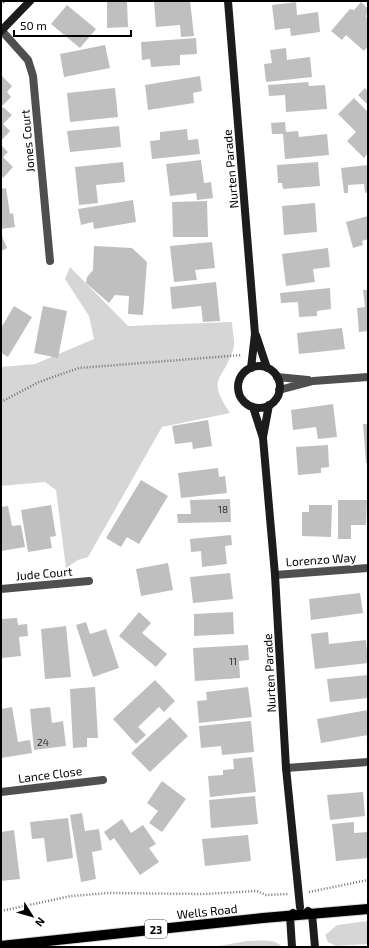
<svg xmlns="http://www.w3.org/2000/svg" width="369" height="948" viewBox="0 0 369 948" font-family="'Exo 2',sans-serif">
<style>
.green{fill:#d6d6d6}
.building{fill:#bfbfbf}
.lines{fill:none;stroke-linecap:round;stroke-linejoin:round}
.primary-casing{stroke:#dbdbdb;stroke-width:12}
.path{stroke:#717171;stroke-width:2.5;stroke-dasharray:1 2;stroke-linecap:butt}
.street{stroke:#4f4f4f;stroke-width:8}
.secondary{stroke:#1c1c1c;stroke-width:8}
.primary{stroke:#000;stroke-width:10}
.labels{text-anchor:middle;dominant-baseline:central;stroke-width:3;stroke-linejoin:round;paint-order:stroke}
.number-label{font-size:10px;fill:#303030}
.shield{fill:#fff;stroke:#4c4c4c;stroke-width:1}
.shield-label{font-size:11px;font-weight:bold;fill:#000}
.street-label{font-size:12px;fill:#000;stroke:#fff}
</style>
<rect width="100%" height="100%" fill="#fff"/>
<path class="green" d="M70,267L128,326L232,322C232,330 236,342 233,350C222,383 206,377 230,413L162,427L88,557L78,560L66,568L56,490L45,482L1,486V367L35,364L94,339L89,316L65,279Z
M368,921V944L336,946L328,942L325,935L337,925Z
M247,941C258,941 274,938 281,946L213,947Z"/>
<path class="building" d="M107,1H127L128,27L107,28Z
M190,1L194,36L181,37L180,25L156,27L154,2Z
M296,2L297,15L318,12L320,32L291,36L290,28L275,30L272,5Z
M361,2L368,9L366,17L368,19V46L364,51L346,35L342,40L331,31L350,9L354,10Z
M67,5L96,29L80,48L51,24Z
M196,38L197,54L180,55V65L151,67L150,59L142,60L141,42Z
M105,45L110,68L64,77L60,54Z
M286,48L287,60L310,57L312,77L266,82L264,64L272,63L270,50Z
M1,75L12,86L7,92L11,97L1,107Z
M200,76L202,91L193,93L194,103L148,110L145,85Z
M308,82L309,86L325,85L327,109L286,112L285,95L269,96L268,85Z
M115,88L118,117L70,122L67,93Z
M365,88L368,91V105L358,95Z
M354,98L368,112V153L364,158L347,141L356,132L338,114Z
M3,107L12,115L3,124L10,131L1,141V110Z
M285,122L286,132L298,131L299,137L327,134L329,155L285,159L283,134H272L271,123Z
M119,126L121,147L70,152L67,131Z
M187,129L188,140L198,139L200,154L152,159L150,141L160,140V132Z
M1,145L8,152L3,157L13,167L3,178L1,177Z
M201,160L204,183L211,182L213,198L197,200L196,193L170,196L166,164Z
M123,162L125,182L96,185L98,203L79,205L75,167Z
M318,162L320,186L283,189L282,183H278L277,165Z
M368,165V192L365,193L364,184L348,185V193H344L341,168Z
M6,188L10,214L13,213L15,227L1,229V189Z
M133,200L136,222L94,229L93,222L81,225L78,209Z
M207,201L208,237H173L172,202Z
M315,203L317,232L284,235L282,206Z
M368,216V239L362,241L363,245L353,248L346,222Z
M1,234L7,248L1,251Z
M212,242L215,268L195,270L197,280L174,282L170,246Z
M94,246L132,248L147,262L143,315L128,314L129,296L115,295L109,303L86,283L87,277L93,270Z
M328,248L330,267L313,269L315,282L286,286L282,254Z
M216,282L220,321L203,322L201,306L172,309L170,287Z
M330,288L331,309L317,311V316L299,317L298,302L281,303L280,293Z
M363,290H368V331L359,332L357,308L365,307Z
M14,306L32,317L8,357L1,353V328Z
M43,306L67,311L58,358L34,353Z
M342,328L345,349L299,354L297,333Z
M333,404L337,437L318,439L316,427L293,430L291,410Z
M208,420L212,446L193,449L192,442L175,444L172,426Z
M363,424H368V463H366Z
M328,445L329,467L321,468V473L298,475L296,447Z
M218,468L219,477L225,476L227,493L181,498L178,473Z
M141,480L168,496L139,544L127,537L121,547L106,538Z
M230,499L231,522L178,523L177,514H191L190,500Z
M338,500H367L366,525H351V539H338Z
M51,505L56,536L50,537L52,548L28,552L21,510Z
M309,505H332L331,537L302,536V512H309Z
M8,506L12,526L21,525L25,547L1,551V507Z
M231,535L232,545L225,546L227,564L202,567L201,551L191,552L190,539Z
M168,563L173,590L141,596L136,569Z
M230,573L233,599L193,603L190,577Z
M360,593L363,613L311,620L309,599Z
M139,612L151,623L142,633L167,654L156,667L119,636Z
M233,612L234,634L194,636V614Z
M17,618L18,625L27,624L28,636L19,637L21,656L2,658L1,619Z
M86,622L90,634L106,629L119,668L93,677L76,625Z
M66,626L71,677L45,679L41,629Z
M328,632L329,644L366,640L368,663L315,669L311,634Z
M248,645L249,660L239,661L240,678L195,681L193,648Z
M368,675V698L330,702L327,679Z
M155,680L175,701L164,712L159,707L138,727L146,735L136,744L113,719Z
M95,687L98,738H87V747L73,748L70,689Z
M248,687L252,717L199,723L197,701L207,700L206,692Z
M12,707L18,742L30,740L32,753L1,758V709Z
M50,707L52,723L63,721L66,746L34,750L30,709Z
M368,710V735L321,743L317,719Z
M170,717L188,736L150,772L131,753Z
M251,721L254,752L222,755L221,746L201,748L199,726Z
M252,757L256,792L210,797L208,776L223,775V770L234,769L233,759Z
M162,781L186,799L162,832L149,823L158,811L147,803Z
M363,792L365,816L330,820L327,795Z
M255,796L258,824L211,828L209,800Z
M82,813L85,831L99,829L102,850L92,852L96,879L81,882L70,815Z
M68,818L73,858L47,862L44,838L32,839L30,822Z
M122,819L131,833L143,825L156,844L149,848L159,862L140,875L114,838L110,841L104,832Z
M354,822V833L368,832V858L336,861L332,824Z
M14,830L20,879L1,881V832Z
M248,835L251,861L205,866L202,839Z"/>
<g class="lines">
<g class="primary-casing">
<path id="primary" d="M1,946L263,918L368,909"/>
</g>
<path class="path" d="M1,5L5,1
M1,402L39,382L79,368L242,355
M309,892L368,880
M1,911L71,896L108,893L204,894L257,891L266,895L288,894"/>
<path class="street" d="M1,30L28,60L33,76L50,261
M277,377L308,380
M279,390L313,381L368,377
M275,575L368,568
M1,589L89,581
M286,768L368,762
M1,792L103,780"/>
<path class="secondary" d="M228,1L255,334L251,368
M1,31L30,1
M256,335L267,368
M238 387a21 21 0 1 1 42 0a21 21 0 1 1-42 0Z
M253,407L263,438L275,575L286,768L300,907
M263,437L269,405
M308,911L312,914L315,947
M292,947L290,916L293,913"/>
<use href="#primary" class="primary"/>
</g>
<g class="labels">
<g class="number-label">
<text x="223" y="509">18</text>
<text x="233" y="661">11</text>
<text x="43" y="742">24</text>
</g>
<rect class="shield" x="145" y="920" width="22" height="18" rx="3"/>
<g class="shield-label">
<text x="156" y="929">23</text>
</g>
<g class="street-label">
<text transform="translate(27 141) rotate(-95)">Jones Court</text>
<text transform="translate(230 169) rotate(-95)">Nurten Parade</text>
<text transform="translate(321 559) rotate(-4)">Lorenzo Way</text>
<text transform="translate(44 573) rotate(-5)">Jude Court</text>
<text transform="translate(269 673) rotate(-93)">Nurten Parade</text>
<text transform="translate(50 774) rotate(-7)">Lance Close</text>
<text transform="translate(207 911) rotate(-6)">Wells Road</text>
</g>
</g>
<rect width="369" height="948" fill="none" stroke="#000000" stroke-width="4"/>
<g transform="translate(32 916) rotate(127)" stroke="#ffffff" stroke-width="3" paint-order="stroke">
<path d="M0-3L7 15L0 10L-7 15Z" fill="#000000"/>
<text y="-6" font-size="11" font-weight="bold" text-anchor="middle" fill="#000000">N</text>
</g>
<path d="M14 30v6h117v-6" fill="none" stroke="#000000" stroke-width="2"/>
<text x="20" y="30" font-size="12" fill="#000000" stroke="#ffffff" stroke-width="3" paint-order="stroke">50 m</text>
</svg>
